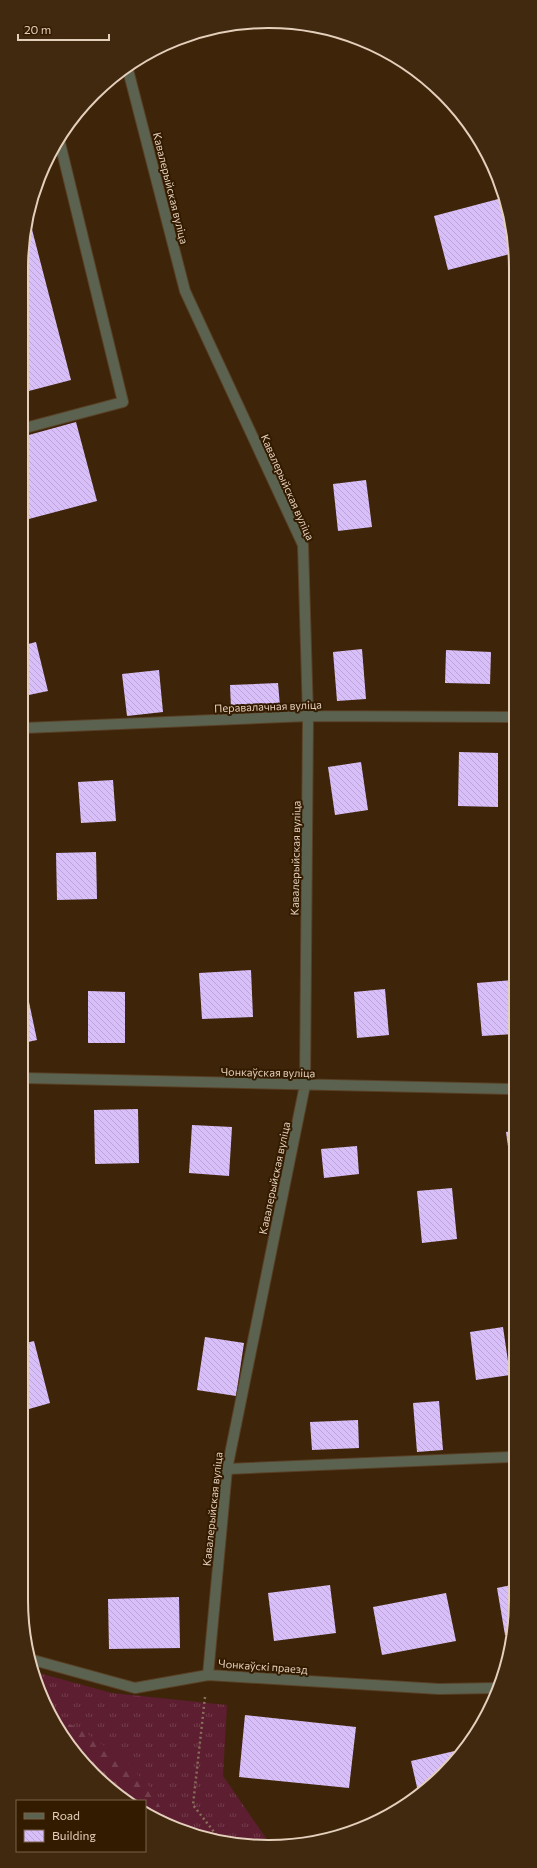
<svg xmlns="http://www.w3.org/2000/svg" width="537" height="1868" viewBox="0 0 537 1868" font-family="Commissioner,sans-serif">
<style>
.grass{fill:url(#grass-tufts)}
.forest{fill:url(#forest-firs)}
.building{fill:url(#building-back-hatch)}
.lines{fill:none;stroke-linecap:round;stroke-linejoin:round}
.lane-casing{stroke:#594026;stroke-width:12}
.street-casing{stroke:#594026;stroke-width:12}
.path{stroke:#877058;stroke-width:2.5;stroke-dasharray:2 3;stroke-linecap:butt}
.lane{stroke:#5b6350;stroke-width:10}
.street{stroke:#5b6350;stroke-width:10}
.labels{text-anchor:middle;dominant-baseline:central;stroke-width:4;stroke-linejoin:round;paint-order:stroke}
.street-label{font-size:11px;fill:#e4cfbc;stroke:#331b00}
.rim{fill:none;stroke:#e4cfbc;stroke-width:2}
</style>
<defs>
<pattern id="grass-tufts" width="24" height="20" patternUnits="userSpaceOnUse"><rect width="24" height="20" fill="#5c1e30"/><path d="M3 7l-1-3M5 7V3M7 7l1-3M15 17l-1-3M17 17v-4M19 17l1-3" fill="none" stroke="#733e4c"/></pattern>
<pattern id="forest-firs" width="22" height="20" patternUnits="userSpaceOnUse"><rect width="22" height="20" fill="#5c1e30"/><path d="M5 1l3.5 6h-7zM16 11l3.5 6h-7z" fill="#733e4c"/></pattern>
<pattern id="building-back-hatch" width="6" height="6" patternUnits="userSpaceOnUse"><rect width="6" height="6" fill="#d9bff9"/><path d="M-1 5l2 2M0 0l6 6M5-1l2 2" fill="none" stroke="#bba5d2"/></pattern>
</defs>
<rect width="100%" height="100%" fill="#3e2509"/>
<path class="grass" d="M35,1672L112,1693L227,1705L223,1776L270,1844L252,1846L159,1822L145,1811V1801H132L83,1763L40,1694Z"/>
<path class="forest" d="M53,1716L80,1729L122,1758L151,1788L168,1824L159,1822L145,1811V1801H132L83,1763Z"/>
<path class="building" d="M502,198L514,236V253L448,270L434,216Z
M28,214L71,380L25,392L26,220Z
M76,422L97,501L25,520V436Z
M366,480L372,527L338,531L333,484Z
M36,642L48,691L24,696V645Z
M362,649L366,699L337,701L333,652Z
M446,650L491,652L490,684L445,683Z
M159,670L163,712L127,716L122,674Z
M278,683L280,706L231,709L230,685Z
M459,752L498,753V807L458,806Z
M361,762L368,810L335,815L328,767Z
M513,767V783L508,781Z
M113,780L116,821L81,823L78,782Z
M96,852L97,899L57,900L56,853Z
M251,970L253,1017L202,1019L199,973Z
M513,980L512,1034L482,1036L477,983Z
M385,989L389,1035L357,1038L354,992Z
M88,991L125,992V1043H88Z
M29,1002L37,1040L23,1043V1003Z
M138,1109L139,1163L95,1164L94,1110Z
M192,1125L232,1127L229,1176L189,1173Z
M512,1131V1168H511L506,1132Z
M357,1146L359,1174L324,1178L321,1149Z
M452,1188L457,1239L422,1243L417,1191Z
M503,1327L510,1375L476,1380L470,1332Z
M205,1337L244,1343L236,1396L197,1390Z
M34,1341L50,1403L22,1411V1344Z
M439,1401L443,1450L417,1452L413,1403Z
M358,1420L359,1448L312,1450L310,1422Z
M330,1585L336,1633L274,1641L268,1593Z
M511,1585V1634L505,1635L497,1588Z
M446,1593L456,1641L382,1655L373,1607Z
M179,1597L180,1648L109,1649L108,1599Z
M245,1715L356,1727L349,1788L239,1777Z
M459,1750L419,1796L411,1761Z"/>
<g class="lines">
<g class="lane-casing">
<path id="lane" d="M25,428L123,402L59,139
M227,1469L512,1457"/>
</g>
<g class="street-casing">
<path id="street" d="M127,66L185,291L303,545L308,716L305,1085L227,1469L208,1675
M24,728L308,716L513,717
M23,1078L512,1089
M33,1660L135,1688L208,1675L439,1689L496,1688"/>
</g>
<path class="path" d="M205,1697L193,1805L218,1837"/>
<use href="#lane" class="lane"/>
<use href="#street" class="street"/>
</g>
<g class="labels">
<g class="street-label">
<text transform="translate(171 188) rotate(76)">Кавалерыйская вуліца</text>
<text transform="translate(288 487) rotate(66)">Кавалерыйская вуліца</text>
<text transform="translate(268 706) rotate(-2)">Перавалачная вуліца</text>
<text transform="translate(295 858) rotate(-89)">Кавалерыйская вуліца</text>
<text transform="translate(268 1072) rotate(1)">Чонкаўская вуліца</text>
<text transform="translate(274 1178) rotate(-78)">Кавалерыйская вуліца</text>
<text transform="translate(212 1509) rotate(-84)">Кавалерыйская вуліца</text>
<text transform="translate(263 1666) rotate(4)">Чонкаўскі праезд</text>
</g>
</g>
<path d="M0 0H537V1868H0ZM268 28H269A240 240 0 0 1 509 268V1600A240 240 0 0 1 269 1840H268A240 240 0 0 1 28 1600V268A240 240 0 0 1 268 28Z" fill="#41290f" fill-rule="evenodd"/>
<path class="rim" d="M268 28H269A240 240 0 0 1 509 268V1600A240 240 0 0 1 269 1840H268A240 240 0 0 1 28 1600V268A240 240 0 0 1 268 28Z"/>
<rect x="16" y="1800" width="130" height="52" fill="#331b00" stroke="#7a634b"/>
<rect x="24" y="1813" width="20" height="6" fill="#5b6350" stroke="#7a634b"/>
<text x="52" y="1820" font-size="12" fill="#e4cfbc">Road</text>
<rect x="24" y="1830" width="20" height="12" fill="url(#building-back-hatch)" stroke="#7a634b"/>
<text x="52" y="1840" font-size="12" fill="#e4cfbc">Building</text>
<path d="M18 34v6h91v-6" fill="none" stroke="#e4cfbc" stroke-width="2"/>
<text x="24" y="34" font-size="12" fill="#e4cfbc" stroke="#331b00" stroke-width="3" paint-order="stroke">20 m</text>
</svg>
